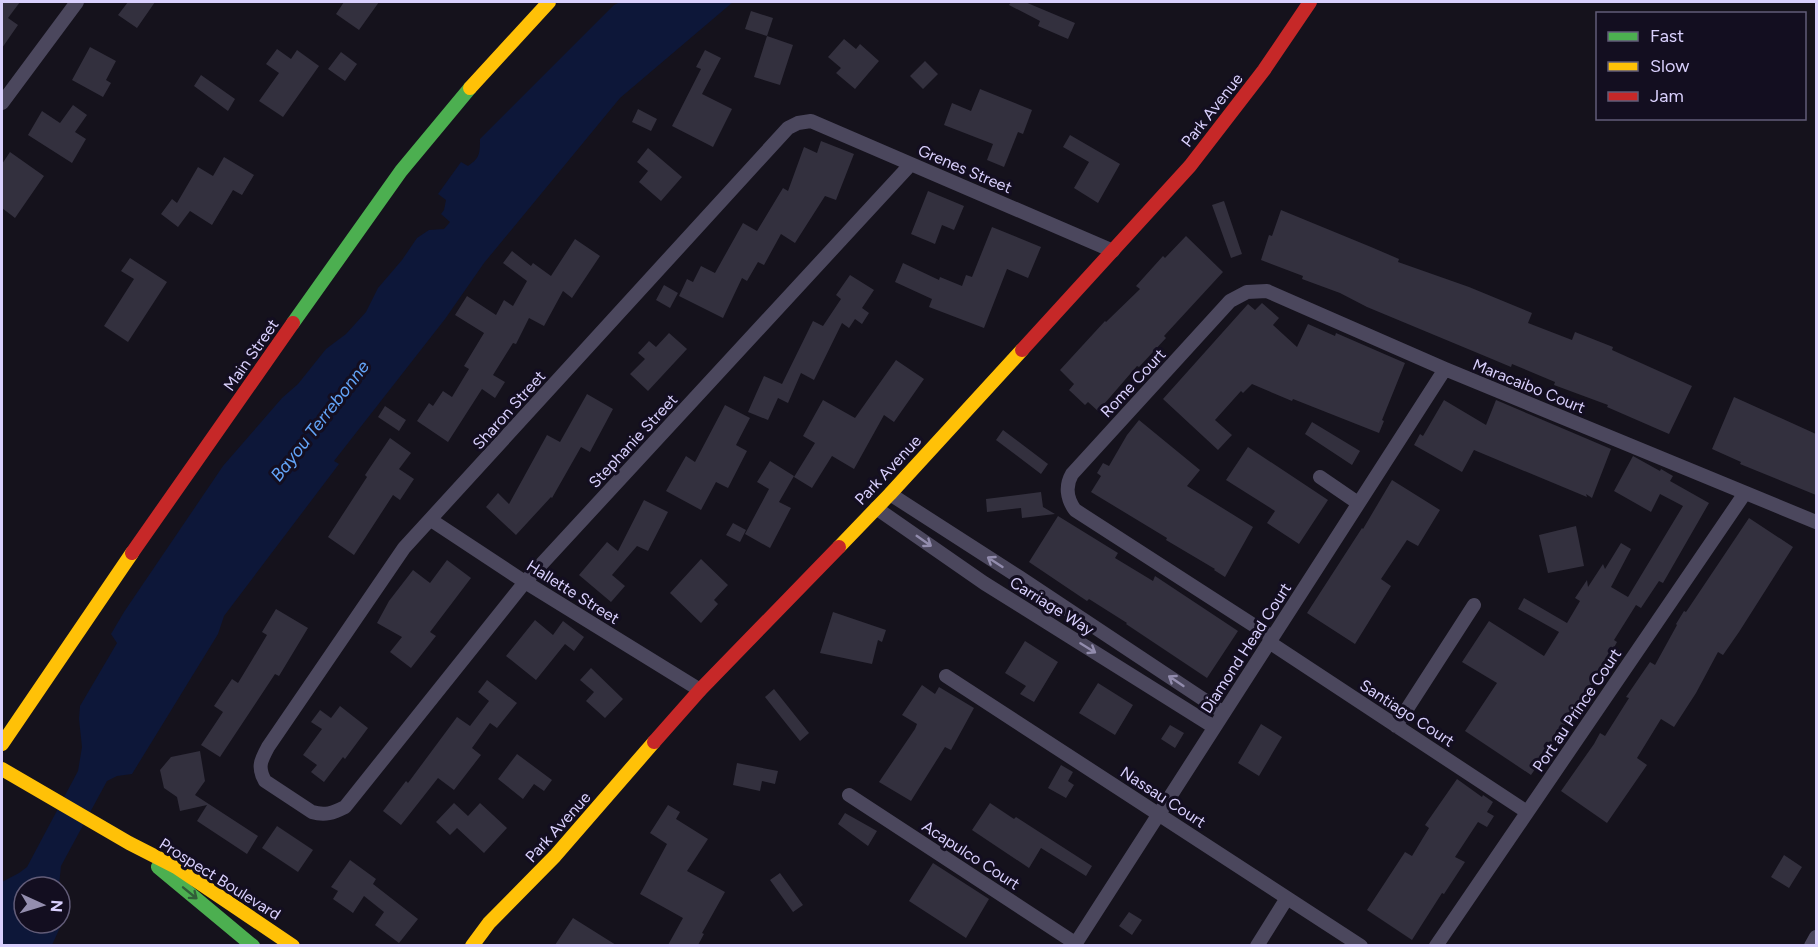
<svg xmlns="http://www.w3.org/2000/svg" width="1818" height="947" viewBox="0 0 1818 947" font-family="Figtree,sans-serif">
<style>
.water{fill:#0d1739;fill-rule:evenodd}
.building{fill:#33303e}
.lines{fill:none;stroke-linecap:round;stroke-linejoin:round}
.street{stroke:#4b475d;stroke-width:14}
.fast{stroke:#4caf50;stroke-width:14}
.slow{stroke:#ffc107;stroke-width:14}
.jam{stroke:#c62828;stroke-width:14}
.oneway{stroke:#928cad}
.oneway2{stroke:#305e38}
.labels{text-anchor:middle;dominant-baseline:central;stroke-width:6;stroke-linejoin:round;paint-order:stroke}
.street-label{font-size:16px;fill:#d9d0fd;stroke:#130e20}
.water-label{font-size:18px;font-style:italic;fill:#63a4f7;stroke:#130e20}
</style>
<rect width="100%" height="100%" fill="#15121c"/>
<path class="water" d="M620,2H733L620,98L484,263L445,319L334,461L339,464L224,616L218,634L132,774L117,776L107,781L61,866L59,885L66,901L68,910L52,945L2,946V882L19,873L27,867L78,771L82,747L79,719L80,706L117,643L111,634L124,612L223,466L282,398L298,384L326,349L346,334L366,312L378,288L402,260L417,238L429,230L444,229L450,222L441,214L444,210L446,200L438,194L461,162L468,166C480,158 480,153 480,139L614,5ZM24,887H60V923H24Z"/>
<path class="building" d="M2,2H20L8,18L18,25L2,48Z
M128,2H155L137,28L118,15Z
M344,2H379L359,30L336,14Z
M1011,2H1025L1075,23L1068,39L1038,26L1040,21L1009,5Z
M751,11L773,18L767,36L793,45L780,85L754,77L767,36L745,29Z
M844,39L856,49L860,44L879,61L855,89L836,73L841,68L828,57Z
M90,47L116,61L106,80L111,83L103,97L72,80Z
M277,49L291,59L297,50L319,66L283,117L259,101L279,73L266,64Z
M705,50L721,58L702,94L732,109L713,147L672,126L701,69L696,67Z
M341,52L357,64L345,81L328,69Z
M925,61L938,74L923,89L910,76Z
M201,75L235,99L228,111L194,86Z
M980,89L1032,110L1023,134L1018,132L1004,167L987,160L993,144L944,125L952,103L971,111Z
M73,105L87,115L75,132L86,139L72,163L28,135L42,111L60,123Z
M638,109L657,119L651,131L632,122Z
M1070,135L1120,164L1098,203L1074,188L1089,162L1063,147Z
M821,141L854,154L836,200L825,196L795,243L781,234L764,265L758,262L747,281L742,278L723,318L679,296L687,279L693,282L701,266L715,273L743,223L757,231L783,188L788,191L804,147L817,153Z
M648,148L682,177L661,201L639,182L648,171L637,162Z
M10,152L44,176L15,218L2,208V164Z
M224,157L254,175L242,195L233,190L212,225L190,211L178,227L161,214L172,199L177,203L198,167L213,176Z
M928,191L964,206L954,230L942,225L935,244L911,234Z
M1224,201L1242,254L1231,258L1212,205Z
M1281,210L1371,247L1399,259L1398,262L1469,287L1532,313L1528,323L1572,340L1575,332L1613,347L1612,350L1692,386L1669,434L1607,407L1608,405L1554,385L1555,382L1512,364L1511,367L1492,359L1367,307L1340,293L1302,279L1303,276L1261,260L1269,235L1272,236Z
M992,227L1041,247L1028,278L1007,269L984,328L929,307L932,299L895,282L903,263L939,280L940,277L962,286L966,275L972,277Z
M1186,236L1223,272L1164,336L1166,338L1139,367L1137,366L1098,411L1088,402L1085,405L1069,390L1074,384L1060,370L1105,321L1106,322L1140,289L1136,286L1163,256L1165,258Z
M575,239L600,256L572,298L563,291L544,326L529,318L516,344L513,343L493,375L505,382L495,398L482,389L448,442L417,421L429,403L433,406L443,391L452,397L469,369L464,366L484,333L455,315L467,296L496,315L504,300L513,306L527,281L503,263L512,251L531,266L533,263L551,276Z
M130,258L167,282L128,342L104,326L134,279L121,271Z
M850,275L874,290L862,308L869,313L862,324L855,319L849,328L842,323L814,380L801,373L788,403L778,398L768,420L748,412L764,376L782,384L813,321L823,326L841,299L836,295Z
M664,285L678,293L670,308L656,300Z
M1262,303L1279,318L1273,325L1297,347L1308,324L1335,336L1336,333L1405,363L1382,420L1384,421L1379,433L1293,399L1292,401L1252,384L1243,393L1241,391L1215,420L1232,435L1218,450L1163,399L1248,304L1255,310Z
M669,333L687,349L648,391L630,374L645,359L638,353L649,341L656,347Z
M896,360L924,379L894,422L884,415L854,469L832,456L812,488L794,477L815,443L803,436L823,400L855,418Z
M587,394L613,409L590,452L581,447L552,498L551,497L516,535L486,507L498,493L509,504L547,435L560,442Z
M1734,397L1816,434V495L1740,464L1741,462L1712,449Z
M1444,400L1486,425L1496,400L1611,449L1592,498L1586,494L1587,497L1474,450L1462,472L1414,445L1420,434L1423,436Z
M725,405L750,418L736,445L747,451L728,488L716,482L701,510L666,491L686,456L695,462Z
M385,406L406,420L399,431L378,417Z
M1139,420L1200,470L1187,486L1253,527L1225,577L1214,570L1215,569L1166,540L1167,538L1091,492L1101,476L1097,473L1103,463L1109,466L1127,435Z
M1312,422L1360,451L1352,465L1305,434Z
M1003,430L1048,464L1041,474L996,440Z
M390,438L411,453L399,469L414,479L400,500L393,495L354,555L328,537L367,477L365,475Z
M1248,447L1328,500L1299,544L1267,523L1275,511L1226,480Z
M1633,456L1660,471L1661,469L1673,476L1670,481L1709,503L1663,583L1659,581L1641,608L1636,605L1614,640L1617,642L1599,675L1531,775L1465,731L1497,683L1462,662L1489,621L1544,656L1559,632L1518,609L1524,598L1567,623L1580,601L1575,598L1587,580L1588,587L1603,564L1605,569L1621,543L1631,549L1611,587L1628,597L1683,506L1660,494L1651,512L1614,491Z
M770,461L794,476L779,502L791,508L770,548L745,534L769,489L757,482Z
M1392,480L1440,510L1418,546L1407,540L1381,579L1391,586L1355,644L1307,613L1362,528L1363,529Z
M1041,492L1043,507L1055,514L1022,518L1021,508L987,512L986,499Z
M644,500L668,512L648,551L637,546L612,575L625,586L611,602L579,575L607,542L618,551Z
M1058,516L1118,553L1115,558L1153,581L1155,576L1238,631L1207,678L1126,624L1127,623L1089,599L1087,601L1081,597L1029,562Z
M1749,518L1793,547L1739,632L1723,655L1718,652L1696,693L1674,727L1661,719L1637,758L1647,765L1607,823L1561,791L1594,744L1600,733L1605,736L1629,698L1626,697L1650,662L1655,665L1677,625L1676,624L1684,611L1686,612Z
M733,523L746,530L740,542L726,535Z
M1576,526L1584,566L1548,573L1539,535Z
M701,559L728,585L714,600L718,604L701,623L670,593Z
M447,560L471,578L430,632L436,636L411,668L390,652L402,637L377,623L389,601L413,570L430,583Z
M276,609L308,628L279,676L275,674L220,757L201,745L223,712L214,706L232,679L238,683L252,660L267,635L262,632Z
M833,612L886,630L882,642L878,640L872,664L820,653Z
M535,620L553,635L563,621L584,637L574,651L565,644L536,680L506,656Z
M1025,641L1058,662L1034,702L1020,694L1026,686L1005,673Z
M591,668L623,699L605,718L586,701L594,692L580,680Z
M487,680L517,703L497,728L490,723L472,748L481,755L454,790L438,778L401,825L383,811L406,781L408,783L457,717L470,726L489,701L478,692Z
M1098,683L1133,705L1115,735L1079,713Z
M922,685L935,694L939,687L974,708L951,750L945,747L911,801L879,782L915,729L917,724L902,715Z
M774,689L809,733L800,741L765,697Z
M340,706L368,728L345,759L343,757L324,782L311,772L317,765L303,755L322,729L311,722L320,710L331,718Z
M1261,724L1282,737L1259,776L1238,763Z
M1170,725L1184,733L1175,748L1161,739Z
M200,751L205,781L195,795L258,836L247,854L197,821L207,805L180,811L177,797L164,788L160,770L171,757Z
M517,754L552,780L544,791L534,784L523,799L498,779Z
M737,763L778,771L775,784L762,781L760,791L733,785Z
M1061,765L1073,772L1068,781L1074,785L1066,798L1048,788Z
M1457,779L1482,797L1483,795L1493,802L1487,812L1494,816L1487,827L1478,822L1455,857L1465,862L1444,894L1442,893L1412,940L1367,910L1405,852L1412,856L1429,828L1425,825Z
M454,803L468,816L480,803L507,828L484,853L457,828L450,835L436,822Z
M990,803L1014,819L1016,817L1092,866L1086,876L1041,848L1029,868L972,830Z
M668,805L680,812L676,819L708,839L687,871L725,892L702,933L704,934L698,945H668L683,918L640,894L667,844L650,833Z
M845,813L877,831L868,846L838,824Z
M277,826L313,850L298,872L262,848Z
M1784,855L1802,867L1789,888L1771,877Z
M350,860L376,879L373,884L418,919L399,943L375,925L384,912L364,896L353,913L333,899L338,891L331,887Z
M933,863L989,899L966,938L909,901Z
M780,873L803,905L793,912L770,880Z
M1129,912L1142,920L1132,935L1119,926Z
M573,918L616,945H555Z"/>
<g class="lines">
<path class="street" d="M2,103L77,2
M911,164L525,582L345,807C333,813 325,816 312,812L265,781C257,767 261,760 268,747L404,548L788,128L798,123L811,121L1113,251
M1320,477L1358,503
M890,494L1019,577L1224,713
M876,508L984,583L1214,727
M431,520L525,582L700,690
M1272,637L1075,510C1067,499 1065,486 1072,474L1230,301L1247,292L1267,291L1445,369L1816,522
M1269,642L1527,812
M946,676L1361,946
M1396,726L1474,605
M849,795L1075,943
M1074,946L1445,369
M1257,946L1287,898
M1436,946L1745,493
M1811,946L1816,937"/>
<path class="fast" d="M293,323L401,171L470,88
M158,867L253,946"/>
<path class="slow" d="M470,88L549,2
M839,547L890,494L1022,350
M2,744L132,553
M2,769L129,843L176,867L293,946
M472,946L489,923L555,856L654,742"/>
<path class="jam" d="M1022,350L1190,166L1264,70L1310,2
M132,553L293,323
M654,742L700,690L839,547"/>
</g>
<defs><path id="oneway-shaft" d="M-6 0H5M1.5-3L5.5 0L1.5 3" fill="none" stroke-width="1.6" stroke-linecap="round" stroke-linejoin="round" transform="scale(1.5)"/></defs>
<g class="oneway">
<use href="#oneway-shaft" transform="translate(924 541) rotate(35)"/>
<use href="#oneway-shaft" transform="translate(995 562) rotate(-147)"/>
<use href="#oneway-shaft" transform="translate(1088 648) rotate(32)"/>
<use href="#oneway-shaft" transform="translate(1176 681) rotate(-146)"/>
</g>
<use class="oneway2" href="#oneway-shaft" transform="translate(190 893) rotate(39)"/>
<g class="labels">
<g class="street-label">
<text transform="translate(1212 110) rotate(-52)">Park Avenue</text>
<text transform="translate(965 169) rotate(23)">Grenes Street</text>
<text transform="translate(251 355) rotate(-55)">Main Street</text>
<text transform="translate(1133 383) rotate(-47)">Rome Court</text>
<text transform="translate(1529 386) rotate(22)">Maracaibo Court</text>
<text transform="translate(509 410) rotate(-48)">Sharon Street</text>
<text transform="translate(633 441) rotate(-47)">Stephanie Street</text>
<text transform="translate(888 470) rotate(-47)">Park Avenue</text>
<text transform="translate(573 592) rotate(32)">Hallette Street</text>
<text transform="translate(1052 606) rotate(32)">Carriage Way</text>
<text transform="translate(1246 648) rotate(-57)">Diamond Head Court</text>
<text transform="translate(1577 710) rotate(-56)">Port au Prince Court</text>
<text transform="translate(1407 713) rotate(33)">Santiago Court</text>
<text transform="translate(1163 797) rotate(33)">Nassau Court</text>
<text transform="translate(558 827) rotate(-48)">Park Avenue</text>
<text transform="translate(971 855) rotate(33)">Acapulco Court</text>
<text transform="translate(220 879) rotate(32)">Prospect Boulevard</text>
</g>
<g class="water-label">
<text transform="translate(320 421) rotate(-52)">Bayou Terrebonne</text>
</g>
</g>
<rect width="1818" height="947" fill="none" stroke="#d9d0fd" stroke-width="6"/>
<rect x="1596" y="12" width="210" height="108" fill="#130e20" stroke="#625c78" stroke-width="1.5"/>
<rect x="1608" y="32" width="30" height="9" fill="#4caf50" stroke="#625c78" stroke-width="1.5"/>
<text x="1650" y="42" font-size="18" fill="#d9d0fd">Fast</text>
<rect x="1608" y="62" width="30" height="9" fill="#ffc107" stroke="#625c78" stroke-width="1.5"/>
<text x="1650" y="72" font-size="18" fill="#d9d0fd">Slow</text>
<rect x="1608" y="92" width="30" height="9" fill="#c62828" stroke="#625c78" stroke-width="1.5"/>
<text x="1650" y="102" font-size="18" fill="#d9d0fd">Jam</text>
<g transform="translate(42 905) rotate(94)"><circle r="28" fill="#130e20" stroke="#625c78" stroke-width="1.5"/>
<path d="M0-4.5L10 22L0 15L-10 22Z" fill="#948eae"/>
<text y="-9" font-size="16" font-weight="bold" text-anchor="middle" fill="#d9d0fd">N</text>
</g>
</svg>
